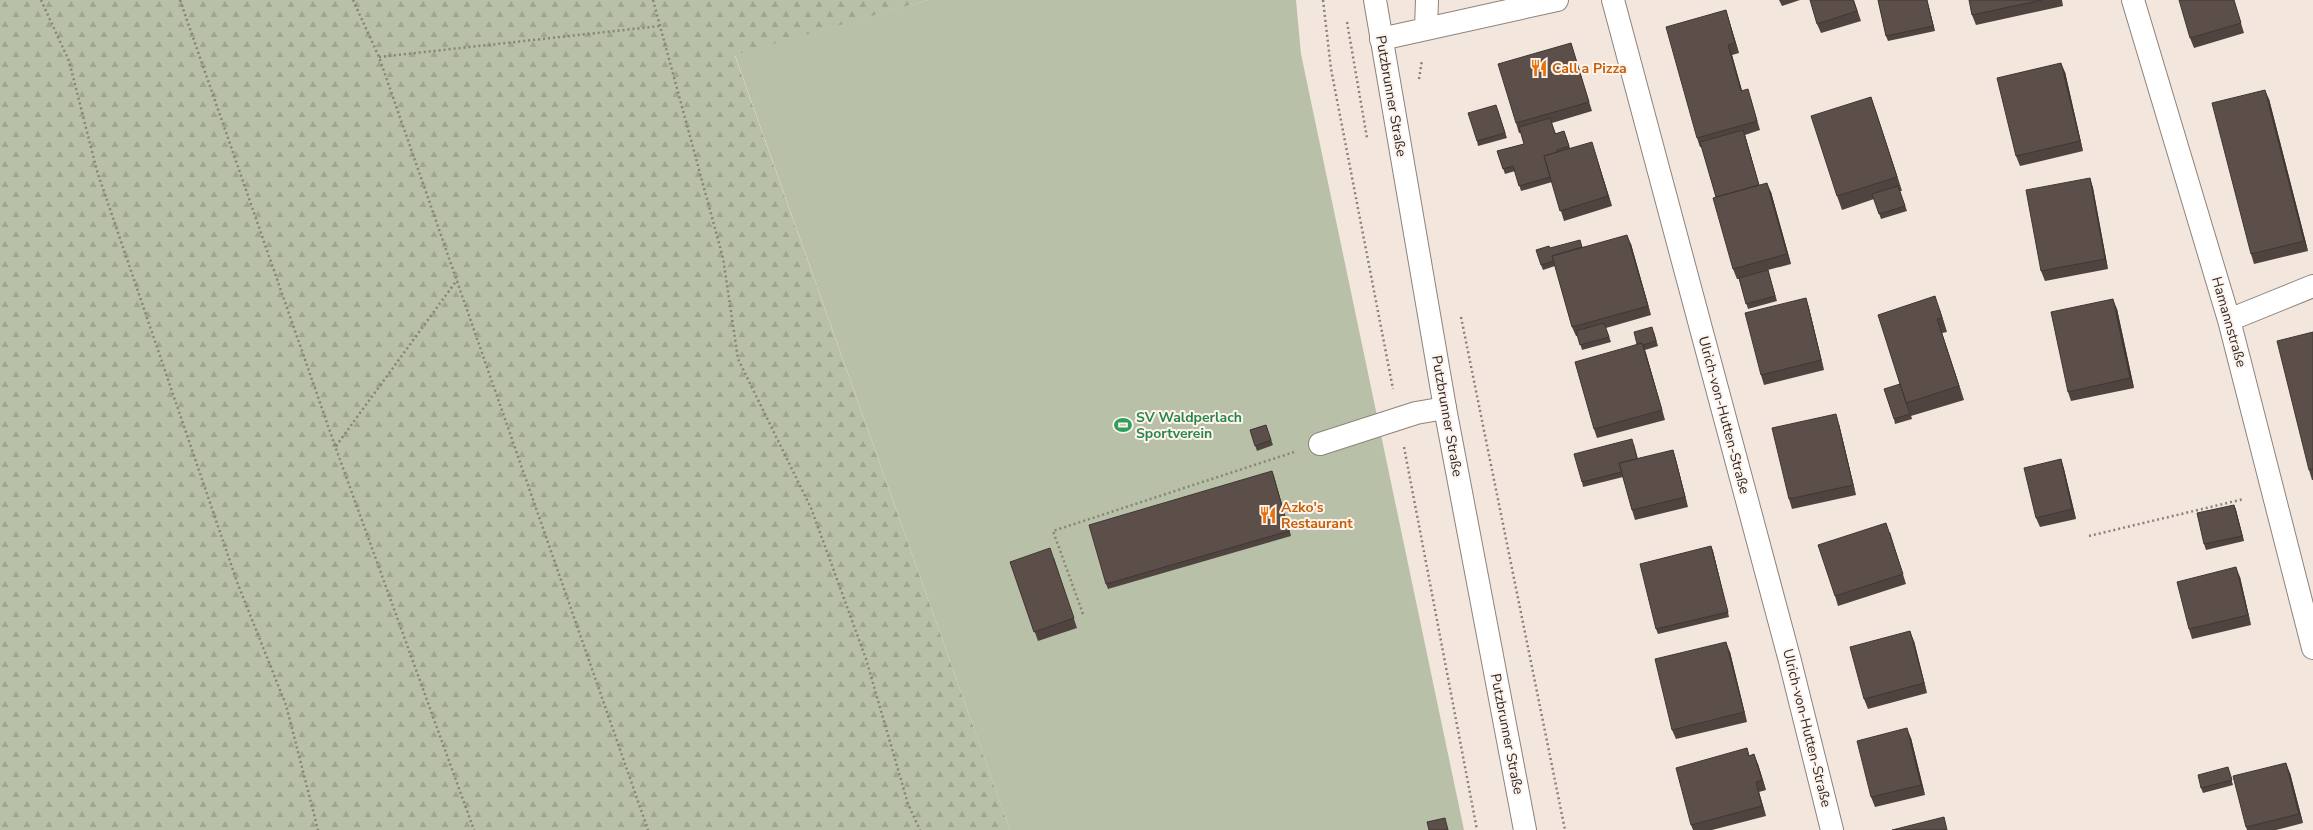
<svg xmlns="http://www.w3.org/2000/svg" width="2313" height="830" viewBox="0 0 2313 830" font-family="'Nunito Sans',sans-serif">
<style>
.forest{fill:url(#forest-firs)}
.garden{fill:#b8c1a7}
.lines{fill:none;stroke-linecap:round;stroke-linejoin:round}
.minor-casing{stroke:#8e827a;stroke-width:24}
.major-casing{stroke:#8e827a;stroke-width:24}
.path{stroke:#8a817b;stroke-width:2.5;stroke-dasharray:2 3;stroke-linecap:butt}
.minor{stroke:#fff;stroke-width:22}
.major{stroke:#fff;stroke-width:22}
.wall{fill:#4f4440}
.shaded-wall{fill:#403734}
.building{fill:#5c4f4a;stroke:#403734}
.labels{text-anchor:middle;dominant-baseline:central;stroke-width:4;stroke-linejoin:round;paint-order:stroke}
.food-label{font-size:14px;font-weight:bold;fill:#c56008;stroke:#fff4ed;text-anchor:start}
.street-label{font-size:14px;fill:#2e2926;stroke:#fff4ed}
.leisure-label{font-size:14px;font-weight:bold;fill:#27864d;stroke:#fff4ed;text-anchor:start}
</style>
<defs>
<pattern id="forest-firs" width="22" height="20" patternUnits="userSpaceOnUse"><rect width="22" height="20" fill="#b8c1a7"/><path d="M5 1l3.5 6h-7zM16 11l3.5 6h-7z" fill="#9ea690"/></pattern>
</defs>
<rect width="100%" height="100%" fill="#f3e6dd"/>
<path class="forest" d="M0,0H928L735,56L1010,830H0Z"/>
<path class="garden" d="M928,0H1296L1301,54L1464,830H1010L735,55Z"/>
<g class="lines">
<g class="minor-casing">
<path id="minor" d="M1613,0L1790,661L1832,830
M2133,0L2229,320L2313,648
M1426,29L1427,0
M1381,39L1557,0
M2229,320L2313,286
M1320,444L1416,413L1445,408"/>
</g>
<g class="major-casing">
<path id="major" d="M1375,0L1445,408L1525,830"/>
</g>
<path class="path" d="M41,0L69,61L97,171L237,582L286,705L318,830
M180,0L335,446L474,830
M353,0L379,57L648,830
M653,0L723,258L738,359L811,508L866,659L908,804L920,830
M1323,0L1331,69L1393,389
M1347,22L1367,138
M379,57L660,26
M1419,79L1422,60
M1461,317L1565,830
M336,446L457,280
M1404,447L1477,830
M2089,536L2244,499
M1083,614L1053,531L1294,452"/>
<use href="#minor" class="minor"/>
<use href="#major" class="major"/>
</g>
<path class="wall" d="M1779,0H1800L1782,6Z
M1854,0L1861,21L1821,33L1817,24Z
M1878,0H1927L1935,31L1888,41L1886,36Z
M1969,0H2062L2063,6L1976,25L1972,15Z
M2234,0L2244,33L2194,48L2190,38Z
M1726,10L1729,20L1739,53L1732,55L1742,91L1751,99L1760,130L1745,135L1759,185L1771,192L1791,264L1768,270L1777,301L1748,309L1739,279H1737L1733,269L1716,197L1702,147H1700L1697,138Z
M1571,43L1592,111L1552,123L1556,134L1564,131L1570,148L1595,152L1612,206L1564,221L1552,182L1521,191L1515,171L1505,174L1497,151L1524,144L1521,133H1519L1516,123Z
M2065,72L2083,151L2020,166L2016,156Z
M1871,97L1902,191H1900L1907,211L1881,219L1874,199L1842,210L1837,196Z
M2269,99L2308,251L2254,264L2251,254Z
M1498,110L1507,138L1478,146L1477,141Z
M2090,178L2093,188L2108,269L2045,281L2041,271Z
M1631,244L1651,315L1606,328L1611,342L1582,350L1578,336H1576L1572,327L1555,266L1543,270L1541,265L1550,248L1582,247Z
M1806,298L1809,308L1824,370L1764,385L1761,375Z
M2117,309L2134,388L2071,401L2068,392Z
M1940,310L1947,332L1942,333L1964,400L1911,416L1910,412L1912,419L1895,424L1894,419L1900,384Z
M1654,332L1658,346L1645,350L1665,420L1597,438L1594,429L1637,344Z
M2313,332V480H2312L2309,470Z
M1839,424L1856,495L1792,509L1789,499Z
M1266,425L1273,445L1257,451L1250,430Z
M1634,444L1638,459L1673,450L1676,460L1688,507L1635,520L1632,510L1623,477L1583,487L1582,482Z
M2061,459L2064,469L2076,519L2040,527L2036,518Z
M1272,471L1291,536L1108,589L1106,584Z
M2234,505L2236,510L2244,541L2206,550L2204,544Z
M1890,532L1906,584L1838,606L1835,596Z
M1711,546L1713,551L1729,617L1658,634L1656,629Z
M1054,558L1077,628L1038,641L1010,562Z
M2240,577L2251,625L2192,639L2189,629Z
M1914,641L1927,693L1868,709L1864,699Z
M1730,652L1747,722L1676,739L1672,730Z
M1911,738L1925,795L1875,807L1871,797Z
M1747,748L1749,755L1758,764L1766,790L1759,792L1766,816L1712,830H1693L1691,825Z
M2228,767L2233,785L2203,793L2201,788Z
M2290,773L2303,823L2276,830H2247L2246,827Z"/>
<path class="shaded-wall" d="M1927,0L1935,31L1933,26Z
M1726,10L1729,20L1739,53L1735,43Z
M1728,45L1732,55L1745,101L1741,91Z
M2061,63L2065,72L2083,151L2080,141Z
M2265,90L2269,99L2308,251L2304,241Z
M1871,97L1876,111L1902,191L1897,177Z
M1743,130L1745,135L1762,195L1760,190Z
M1592,142L1595,152L1612,206L1608,196Z
M2090,178L2093,188L2108,269L2105,259Z
M1767,183L1771,192L1791,264L1787,254Z
M1627,235L1631,244L1651,315L1648,306Z
M1935,296L1940,310L1947,332L1942,318Z
M1806,298L1809,308L1824,370L1821,360Z
M2113,299L2117,309L2134,388L2130,378Z
M1937,319L1942,333L1964,400L1959,386Z
M1642,343L1646,353L1665,420L1662,410Z
M1836,414L1839,424L1856,495L1853,485Z
M1673,450L1676,460L1688,507L1685,497Z
M2061,459L2064,469L2076,519L2072,509Z
M1272,471L1274,476L1291,536L1289,531Z
M2234,505L2236,510L2244,541L2242,536Z
M1711,546L1713,551L1729,617L1728,612Z
M2236,567L2240,577L2251,625L2248,615Z
M1910,631L1914,641L1927,693L1924,683Z
M1726,642L1730,652L1747,722L1744,712Z
M1907,728L1911,738L1925,795L1921,785Z
M1754,754L1758,764L1766,790L1762,780Z
M2286,763L2290,773L2303,823L2299,814Z
M1756,782L1759,792L1766,816L1762,806Z"/>
<path class="building" d="M1810,0H1853L1857,11L1817,24Z
M1878,0H1927L1933,26L1886,36Z
M1969,0H2042L1972,15Z
M2179,0H2234L2241,23L2190,38Z
M1726,10L1735,43L1728,45L1741,91L1748,89L1757,121L1697,138L1666,27Z
M1571,43L1589,102L1516,123L1498,64Z
M2061,63L2080,141L2016,156L1997,78Z
M2265,90L2304,241L2251,254L2212,103Z
M1871,97L1897,177L1837,196L1811,116Z
M1496,105L1505,133L1477,141L1468,113Z
M1550,118L1555,134L1564,131L1569,146L1557,150V152L1544,156L1550,177L1519,186L1513,166L1503,169L1497,151L1524,144L1519,127Z
M1743,130L1759,185L1716,197L1700,142Z
M1592,142L1608,196L1560,211L1544,156Z
M2090,178L2105,259L2041,271L2026,190Z
M1767,183L1787,254L1733,269L1713,198Z
M1898,186L1905,206L1879,214L1872,194Z
M1627,235L1648,306L1572,327L1552,256Z
M1580,240L1582,247L1552,256L1554,261L1541,265L1536,250L1549,246L1550,248Z
M1768,270L1775,296L1746,304L1739,278Z
M1935,296L1942,318L1937,319L1959,386L1906,403L1878,315Z
M1806,298L1821,360L1761,375L1745,313Z
M2113,299L2130,378L2068,392L2051,312Z
M1604,323L1609,337L1580,345L1576,331Z
M1652,327L1656,341L1643,345L1642,343L1637,344L1634,332Z
M2313,332V469L2309,470L2277,341Z
M1642,343L1662,410L1594,429L1575,362Z
M1900,384L1910,414L1894,419L1884,389Z
M1836,414L1853,485L1789,499L1772,428Z
M1266,425L1271,440L1255,446L1250,430Z
M1632,439L1637,459L1619,463L1622,472L1582,482L1574,454Z
M1673,450L1685,497L1632,510L1619,463Z
M2061,459L2072,509L2036,518L2024,468Z
M1272,471L1289,531L1106,584L1089,525Z
M2234,505L2242,536L2204,544L2197,513Z
M1886,523L1903,574L1835,596L1818,545Z
M1711,546L1728,612L1656,629L1640,564Z
M1050,548L1074,618L1034,632L1010,562Z
M2236,567L2248,615L2189,629L2177,582Z
M1910,631L1924,683L1864,699L1850,647Z
M1726,642L1744,712L1672,730L1655,659Z
M1907,728L1921,785L1871,797L1857,741Z
M1747,748L1749,756L1754,754L1762,780L1756,782L1762,806L1691,825L1676,768Z
M2286,763L2299,814L2246,827L2233,776Z
M2228,767L2232,780L2201,788L2198,775Z
M1944,817L1947,830H1892Z
M1445,818L1448,830H1429L1427,822Z"/>
<defs>
<g id="restaurant-bare" transform="scale(1.38)"><path d="M-5-6h1v4h1v-4h1v4h1v-4h1v5L-1.5 .5V6h-2V.5L-5-1ZM5-6V6H3V1.5H1.5Q1.5-4 5-6Z" fill="#e8710a" stroke="#fff4ed" stroke-width="2.5" paint-order="stroke"/></g>
<g id="stadium-bare" transform="scale(1.38)"><path d="M0-5a6.5 5 0 1 0 0 10a6.5 5 0 1 0 0-10ZM-3.5-1.8h7v3.6h-7Z" fill="#2e9e5b" stroke="#fff4ed" stroke-width="2.5" paint-order="stroke"/></g>
</defs>
<g fill-rule="evenodd">
<use href="#restaurant-bare" x="1539" y="68"/>
<use href="#stadium-bare" x="1123" y="425"/>
<use href="#restaurant-bare" x="1268" y="515"/>
</g>
<g class="labels">
<g class="food-label">
<text x="1552" y="68">Call a Pizza</text>
<text x="1281" y="507">Azko's<tspan x="1281" dy="16">Restaurant</tspan></text>
</g>
<g class="street-label">
<text transform="translate(1391 96) rotate(80)">Putzbrunner Straße</text>
<text transform="translate(2229 322) rotate(74)">Hamannstraße</text>
<text transform="translate(1724 415) rotate(75)">Ulrich-von-Hutten-Straße</text>
<text transform="translate(1447 416) rotate(80)">Putzbrunner Straße</text>
<text transform="translate(1807 728) rotate(76)">Ulrich-von-Hutten-Straße</text>
<text transform="translate(1507 734) rotate(79)">Putzbrunner Straße</text>
</g>
<g class="leisure-label">
<text x="1136" y="417">SV Waldperlach<tspan x="1136" dy="16">Sportverein</tspan></text>
</g>
</g>
</svg>
